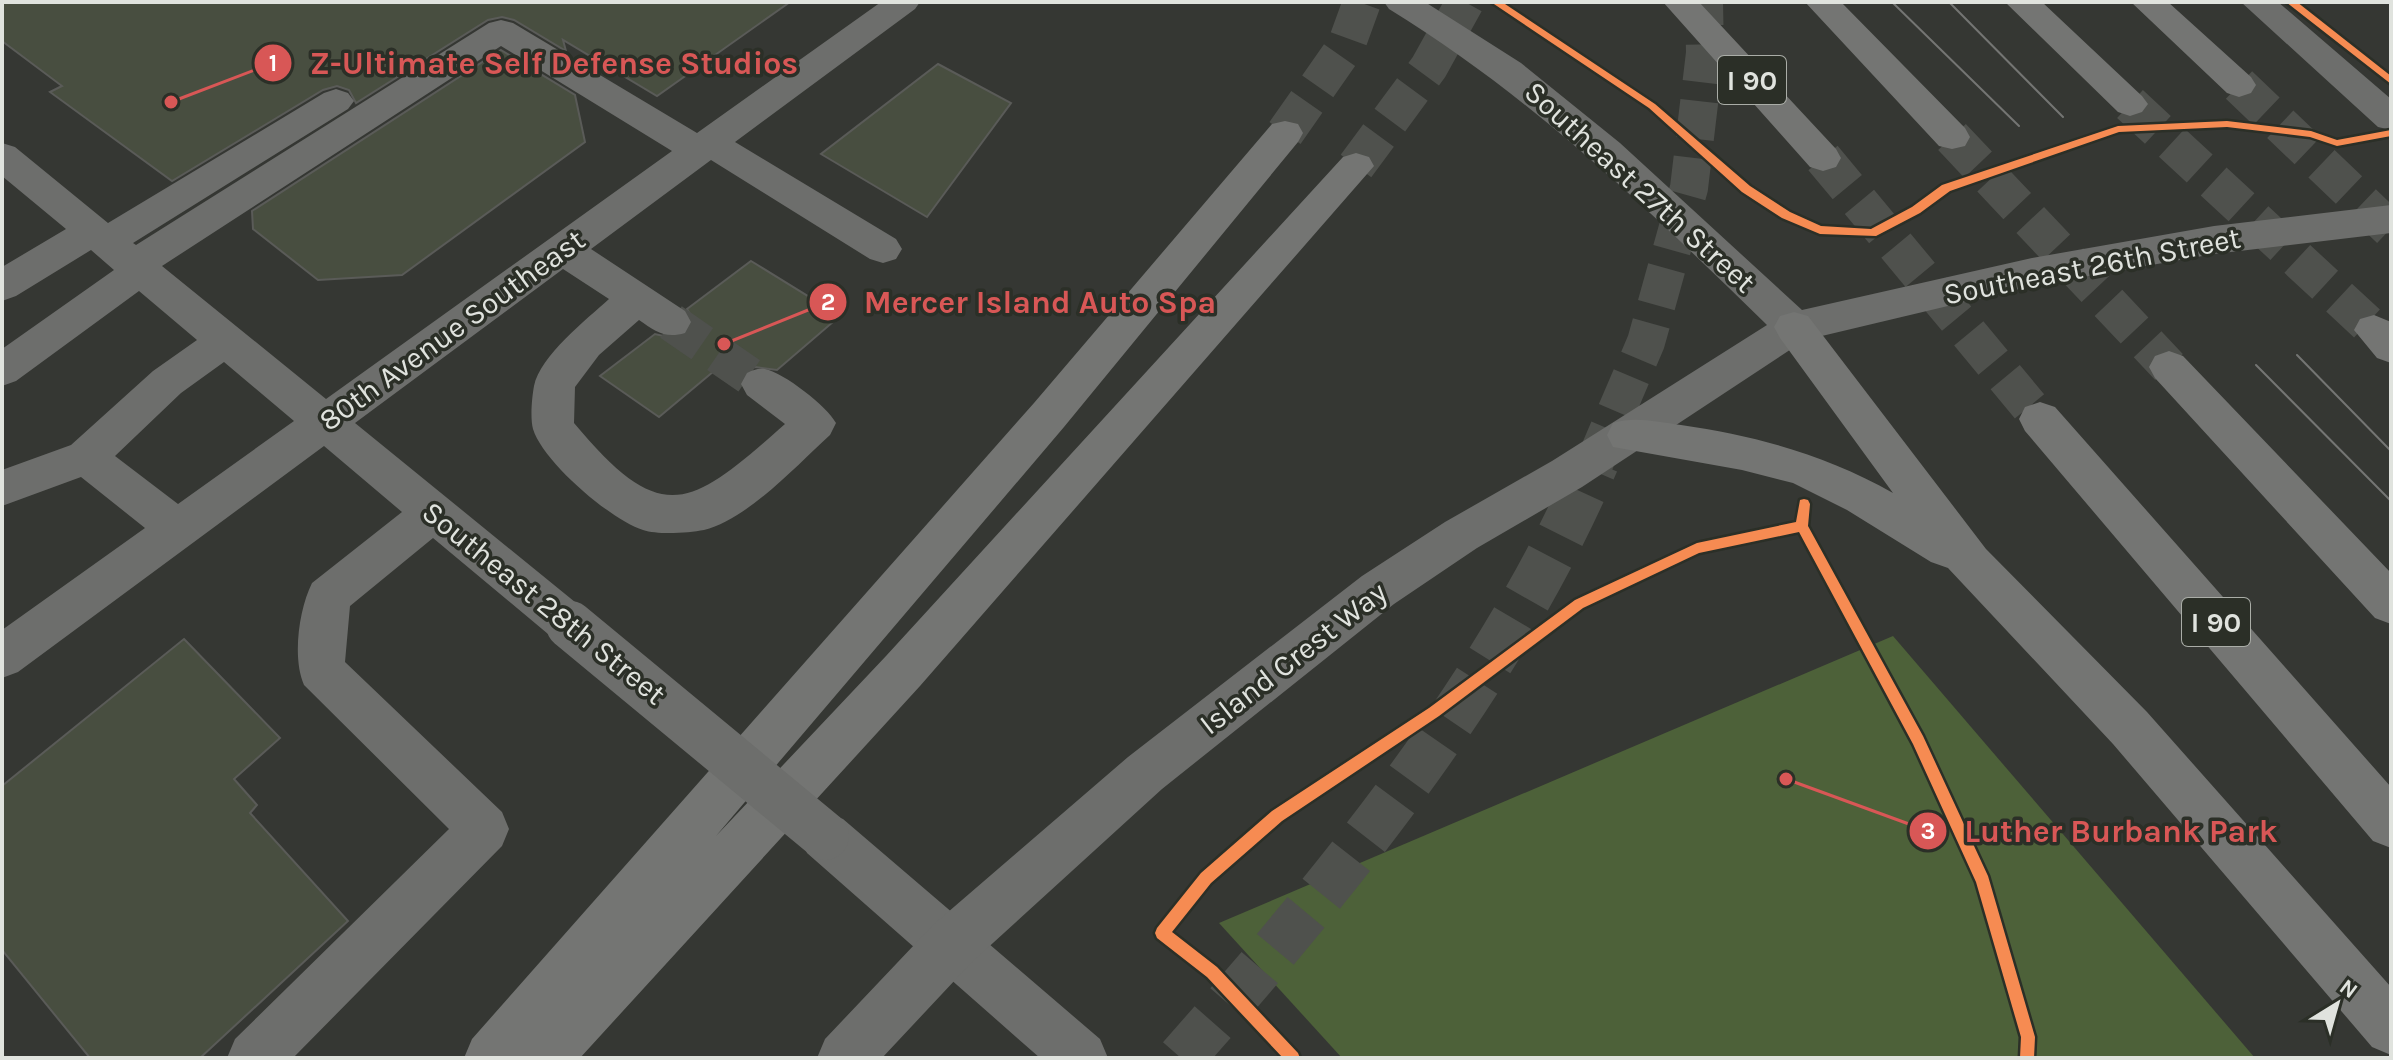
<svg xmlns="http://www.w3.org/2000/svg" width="2393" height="1060" viewBox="0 0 2393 1060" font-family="Karla,sans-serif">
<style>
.green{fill:#4d6139}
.building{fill:#484e40;stroke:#5a5b58;stroke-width:2}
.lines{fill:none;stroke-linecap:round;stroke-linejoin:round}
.minor-tunnel{stroke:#4f514d;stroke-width:38;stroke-dasharray:38 19;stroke-linecap:butt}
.highway-tunnel-far1{stroke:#4f514d;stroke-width:38;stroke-dasharray:38 19;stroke-linecap:butt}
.highway-tunnel{stroke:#4f514d;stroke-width:48;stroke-dasharray:48 24;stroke-linecap:butt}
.minor{fill:#6d6e6c;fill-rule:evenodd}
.major{fill:#6d6e6c;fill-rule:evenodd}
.highway{fill:#747573;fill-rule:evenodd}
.tram{stroke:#747573;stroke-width:2}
.minor-bridge{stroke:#6d6e6c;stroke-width:48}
.cycleway-casing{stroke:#2b2f27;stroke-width:5}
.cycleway{fill:#f68b52;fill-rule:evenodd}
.labels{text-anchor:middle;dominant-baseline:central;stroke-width:7;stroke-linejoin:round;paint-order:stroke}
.shield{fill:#2b2f27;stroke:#aaada7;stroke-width:2}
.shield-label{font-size:28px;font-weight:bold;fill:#e0e3de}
.street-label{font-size:30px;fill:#e0e3de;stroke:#2b2f27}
.leader{fill:none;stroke:#d85756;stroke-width:3}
.callout-dot{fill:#d85756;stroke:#2b2f27;stroke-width:3}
.mark-label{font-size:24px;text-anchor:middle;font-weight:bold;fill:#fff}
.callout-label{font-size:32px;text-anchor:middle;font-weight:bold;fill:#d85756;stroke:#2b2f27;stroke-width:7;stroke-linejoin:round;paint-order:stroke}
</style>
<rect width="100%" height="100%" fill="#353733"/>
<path class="green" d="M1893,636L2255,1058H1342L1219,923Z"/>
<path class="building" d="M2,2H790L657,96L563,40L566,51L514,20L502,17L488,20L356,103L349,90L337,86L323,90L172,181L50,92L62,86L2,41Z
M501,50L575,95L585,142L402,275L318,280L253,229L252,211Z
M938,64L1011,103L927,217L821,154Z
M751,261L840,316L777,370L755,367L746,370L740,380L720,366L659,417L600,376L655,334L672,338L688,334L694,321L687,309Z
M184,639L280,738L234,779L257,805L250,813L348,921L200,1058H90L2,950V786Z"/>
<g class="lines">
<path class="minor-tunnel" d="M671,322L761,384"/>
<path class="highway-tunnel-far1" d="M2239,85L2391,230
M2130,104L2374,330
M1285,133L1346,46L1362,2
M1952,137L2169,367
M1823,158L2040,419
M1356,166L1429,67L1465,2
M1594,464L1646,342L1689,188L1705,53L1704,2"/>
<path class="highway-tunnel" d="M1181,1058C1339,880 1501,682 1595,462"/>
<path class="minor" d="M881,2H920L915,9L735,142L896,239L902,249L896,259L883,263L870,259L711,160L591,249L685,311L691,322L685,333C665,339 655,331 639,320L599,355L575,387L574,423C663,530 691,507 785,424L747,395L741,384L747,373C753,370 758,368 765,369C784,373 827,406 836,423L830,435C797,465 748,519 704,530C688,533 658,535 643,530C611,520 543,462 533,429C530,418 532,397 534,386C540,356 587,319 609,299L563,269L355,423L586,611L593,625L586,639L570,645L554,639L433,538L350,606L345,662L502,812L509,829L502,846L293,1058H227L235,1039L449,829L304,685C292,658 299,609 312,583L402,512L324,446L18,672L2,678V630L145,528L81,477L2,506V470L71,445L153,371L197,340L139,291L16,381L2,386V349L114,270L91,250L16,296L2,301V267L66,229L2,176V143L15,147L108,223L324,93L336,89L348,93L354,101L348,109L133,243L136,245L489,23L501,20L513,23L697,133ZM501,46L672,151L326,399L162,266ZM224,362L294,421L178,504L115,456L181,393Z
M2241,2H2278L2391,99V130L2378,127Z
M825,812L843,819L1100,1039L1108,1058H1040L807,853L800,836L807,819Z"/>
<path class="major" d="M1384,2H1425L1521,63L1620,143L1802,310L2032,258L2214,226L2391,205V233L2214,254L2032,286L1805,340L1582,487L1477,548L1394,604L1162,789L971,963L882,1058H817L825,1039L933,925L1128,757L1362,576L1445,522L1552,461L1767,325C1648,209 1531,96 1389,9Z"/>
<path class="highway" d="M1663,2H1699L1836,149L1841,158L1836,167L1823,171L1810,167Z
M1805,2H1841L1965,128L1970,137L1965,146L1952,149L1939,146Z
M2005,2H2042L2142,96L2148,104L2142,112L2130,116L2118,112Z
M2131,2H2168L2251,77L2256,85L2251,93L2239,97L2227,93Z
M1285,121L1298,124L1303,133L1298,142L1064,427L716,836L886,656L1343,157L1356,153L1369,157L1374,166L920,686L580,1058H464L472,1039L1034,403L1272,124Z
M1794,312L1808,316L1986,549L2147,712L2391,987V1055L2372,1047L2113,744L1948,568L1931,562L1847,510L1793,483L1742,470L1613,447L1607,435L1613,423C1635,416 1658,422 1681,425C1757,436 1826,455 1893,493L1780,338L1774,327L1780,316Z
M2374,315L2391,322V363L2377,358L2354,330L2360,319Z
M2169,351L2183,356L2391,573V624L2375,618L2155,378L2149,367L2155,356Z
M2040,402L2055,407L2391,787V848L2373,841L2025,431L2019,419L2025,407Z"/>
<path class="tram" d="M1892,2L2019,126
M1949,2L2063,117
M2297,355L2391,451
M2256,365L2391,501"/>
<path class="minor-bridge" d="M570,625L825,836"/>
<g class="cycleway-casing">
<path id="cycleway" d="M1491,2H1502L1655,104L1750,186L1790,212L1821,226L1871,229L1912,207L1942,185L2118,126L2227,121L2311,131L2337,140L2391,130V136L2337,146L2310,137L2227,127L2119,132L1950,191L1920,213L1876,236L1820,234L1782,218L1742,192L1649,108Z
M2286,2H2297L2391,76V84Z
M1804,499L1808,500L1810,504L1808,526L1923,736L1988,876L2035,1037L2034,1058H2020L2021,1037L1976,882L1913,744L1799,532L1699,553L1583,608L1439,716L1282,821L1211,883L1172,932L1217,967L1298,1053L1300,1058H1283L1207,977L1157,938L1155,933L1157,928L1201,873L1272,811L1429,708L1575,600L1697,543L1796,522L1800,500Z"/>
</g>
<use href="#cycleway" class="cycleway"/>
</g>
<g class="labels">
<g class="shield">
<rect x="1718" y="56" width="68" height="48" rx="6"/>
<rect x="2182" y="598" width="68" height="48" rx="6"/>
</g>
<g class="shield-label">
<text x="1752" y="80">I 90</text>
<text x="2216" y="622">I 90</text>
</g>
<g class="street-label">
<text transform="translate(1640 187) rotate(42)">Southeast 27th Street</text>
<text transform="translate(2092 266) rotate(-11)">Southeast 26th Street</text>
<text transform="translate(452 330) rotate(-36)">80th Avenue Southeast</text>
<text transform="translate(544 603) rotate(39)">Southeast 28th Street</text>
<text transform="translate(1293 658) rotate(-38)">Island Crest Way</text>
</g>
</g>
<path class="leader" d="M171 102L273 63M724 344L828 302M1786 779L1928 831"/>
<g class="callout-dot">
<circle cx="171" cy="102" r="8"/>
<circle cx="724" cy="344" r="8"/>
<circle cx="1786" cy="779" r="8"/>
<circle cx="273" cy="63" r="20"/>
<circle cx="828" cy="302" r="20"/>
<circle cx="1928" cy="831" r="20"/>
</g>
<g class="mark-label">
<text x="273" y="71">1</text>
<text x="828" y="310">2</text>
<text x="1928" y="839">3</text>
</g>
<g class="callout-label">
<text x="554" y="74">Z-Ultimate Self Defense Studios</text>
<text x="1040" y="313">Mercer Island Auto Spa</text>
<text x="2121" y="842">Luther Burbank Park</text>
</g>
<rect width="2393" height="1060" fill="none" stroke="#e0e3de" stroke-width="8"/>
<g transform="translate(2337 1004) rotate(37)" stroke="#2b2f27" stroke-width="6" paint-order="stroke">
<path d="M0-6L14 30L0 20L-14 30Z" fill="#e0e3de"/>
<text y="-12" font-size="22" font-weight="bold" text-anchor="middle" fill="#e0e3de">N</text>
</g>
</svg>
